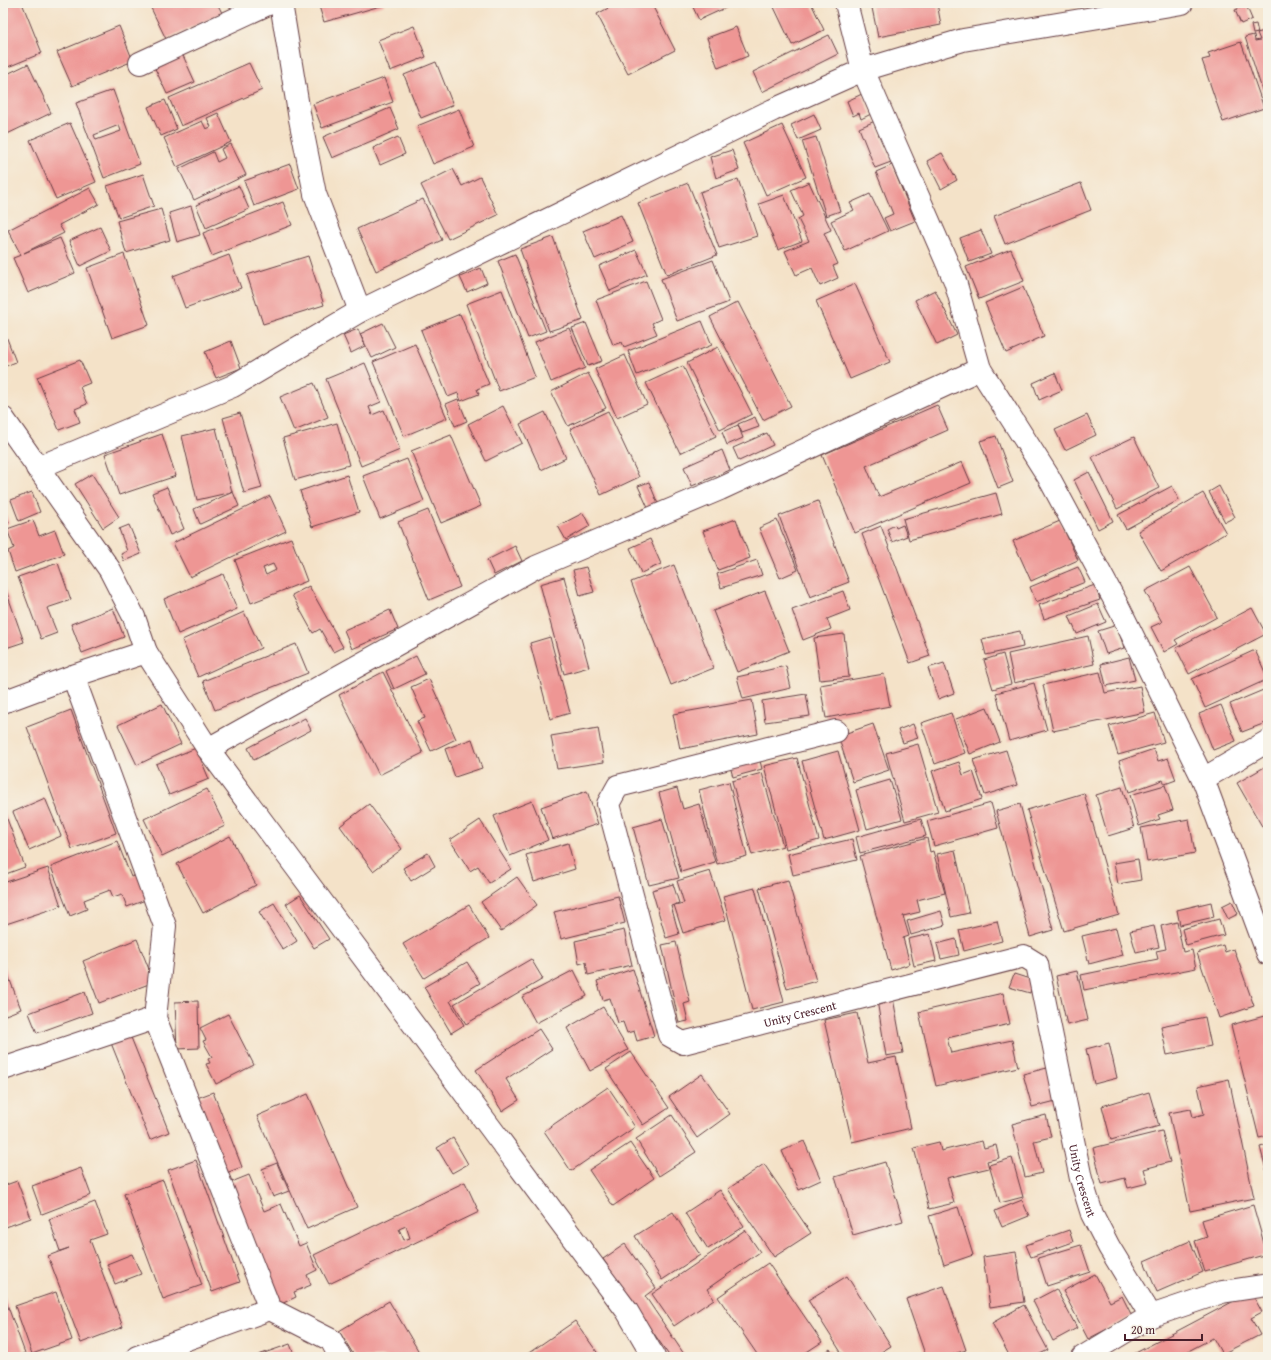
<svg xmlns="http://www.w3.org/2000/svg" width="1271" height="1360" viewBox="0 0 1271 1360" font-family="'Gentium Book Plus',serif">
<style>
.building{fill:#ee9694;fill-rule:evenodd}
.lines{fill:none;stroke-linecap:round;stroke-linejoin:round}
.street-casing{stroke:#643c43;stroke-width:24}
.street{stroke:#fff;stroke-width:22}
.labels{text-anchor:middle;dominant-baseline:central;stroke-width:4;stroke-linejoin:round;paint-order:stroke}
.street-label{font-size:12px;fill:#4a1f2b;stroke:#f7f3e8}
</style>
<rect width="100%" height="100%" fill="#f7f3e8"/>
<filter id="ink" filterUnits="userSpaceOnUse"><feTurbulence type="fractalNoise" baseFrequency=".025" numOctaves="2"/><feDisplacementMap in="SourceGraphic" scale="8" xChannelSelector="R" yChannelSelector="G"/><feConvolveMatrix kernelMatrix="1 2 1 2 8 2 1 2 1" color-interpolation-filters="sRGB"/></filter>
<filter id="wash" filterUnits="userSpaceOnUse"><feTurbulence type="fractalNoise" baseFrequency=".012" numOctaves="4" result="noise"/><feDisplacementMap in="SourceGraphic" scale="16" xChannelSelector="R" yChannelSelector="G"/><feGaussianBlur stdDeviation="0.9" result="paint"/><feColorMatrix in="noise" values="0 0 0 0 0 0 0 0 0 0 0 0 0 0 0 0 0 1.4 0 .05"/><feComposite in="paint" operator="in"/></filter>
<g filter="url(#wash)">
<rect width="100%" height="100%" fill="#f4e2c8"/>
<g id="blocks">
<path class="building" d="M3,3H22L42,53L3,69Z
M156,3H217L222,13L166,39L150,6Z
M318,3H383L384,5L324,22Z
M618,3H651L675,50L628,74L597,14Z
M691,3H736L699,20Z
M772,3H811L824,30L792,45Z
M871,3H917L918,6L937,3L941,25L878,37Z
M1246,5L1252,19L1241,24L1235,10Z
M1256,24L1258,33L1253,34L1251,25Z
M119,26L133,61L72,86L57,52Z
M414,26L426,57L390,71L378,40Z
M736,27L748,56L718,68L707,38Z
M1268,30V108L1245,37L1254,35L1255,41L1260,40L1257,33Z
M829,35L838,54L762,92L753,72Z
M1241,42L1264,108L1223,122L1202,60L1210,58L1208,53Z
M180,49L195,82L167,94L152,62Z
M436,62L453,105L421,118L404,75Z
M249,63L262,90L181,126L169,98Z
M28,64L51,113L3,136V76Z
M384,78L393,102L322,128L313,104Z
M113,90L140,164L104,178L76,103ZM119,125L121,131L96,140L94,135Z
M862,94L871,114L861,119L859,113L853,116L847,101Z
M165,100L177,129L161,136L148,107Z
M390,108L399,129L332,158L323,137Z
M459,109L474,147L433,164L417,126Z
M218,113L231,142L177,167L164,138L202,121L206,129L211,127L207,118Z
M814,114L821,130L798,140L791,125Z
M875,121L891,162L875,168L859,128Z
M70,123L96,182L56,199L30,140Z
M782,125L806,177L766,195L743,143Z
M398,137L405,154L380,165L373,148Z
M816,137L840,211L826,216L802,141Z
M231,144L246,175L194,200L179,169L213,152L217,162L225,158L221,149Z
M732,150L739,170L716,178L710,157Z
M942,153L957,180L941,189L927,161Z
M290,164L299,189L254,206L244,181Z
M892,165L915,221L890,231L884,218L893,214L876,172Z
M453,169L462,186L480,177L498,215L448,239L421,185Z
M143,174L154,206L119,218L107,186Z
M738,179L757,236L719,248L700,192Z
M809,182L831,230L824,233L838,264L833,266L838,278L820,286L812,268L796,275L785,251L809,241L798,219L803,216L791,190Z
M688,183L717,255L667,275L638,203Z
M1081,183L1091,210L1005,244L994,216Z
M239,186L249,209L206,228L196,205Z
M90,188L99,204L59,225L64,233L24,253L60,238L75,273L28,293L13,258L21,255L8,230Z
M870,194L888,231L845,251L831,221L854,210L850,203Z
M784,195L802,241L778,250L759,204Z
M423,199L442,240L376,271L357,229Z
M283,202L292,225L212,256L203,233Z
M191,206L200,235L177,242L169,213Z
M161,209L170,240L126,253L117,221Z
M621,215L633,242L595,259L583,231Z
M100,227L111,251L80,266L69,241Z
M981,230L991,254L969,262L960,238Z
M553,237L583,320L549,331L520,249Z
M1011,249L1024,281L979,299L966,267Z
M636,250L647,274L610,291L599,266Z
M124,254L149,325L112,338L87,268Z
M515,254L546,331L528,338L498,261Z
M229,255L241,288L185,308L173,276Z
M308,256L324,305L263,324L247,275Z
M713,260L729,302L677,321L661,279Z
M481,268L487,283L467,292L460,277Z
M646,281L661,319L652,323L657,334L624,347L622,342L613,345L596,300Z
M855,284L890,362L850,379L816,301Z
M1023,287L1044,336L1006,353L985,303Z
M502,290L535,377L499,391L466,304Z
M935,290L957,335L937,345L915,300Z
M738,302L791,406L763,420L710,317Z
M460,314L489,384L477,389L479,394L461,401L458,393L448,397L421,330Z
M702,321L712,345L637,375L628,351Z
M383,323L395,347L372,358L360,334Z
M586,323L602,361L588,366L572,328Z
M3,328L16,362L3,367Z
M569,328L585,368L551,382L535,342Z
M358,329L365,346L351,353L343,335Z
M231,341L241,368L216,378L205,352Z
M415,344L447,418L404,436L373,362Z
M718,347L752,414L720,430L687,363Z
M625,355L647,404L617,418L595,369Z
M80,360L90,383L80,387L87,404L75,409L80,422L59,430L37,377Z
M365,363L381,402L369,407L372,415L384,410L400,450L361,466L326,379Z
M683,366L716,436L680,453L646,383Z
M588,373L606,408L568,426L551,392Z
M1055,373L1062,390L1039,400L1033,383Z
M314,383L328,417L294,431L280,397Z
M458,399L467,421L455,426L446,404Z
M937,405L948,430L866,466L879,497L962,462L971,483L855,533L822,455Z
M503,406L522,443L486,461L468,424Z
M608,411L639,477L601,495L570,429Z
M545,412L566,458L541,470L520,424Z
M240,413L262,488L244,493L223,418Z
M1087,415L1096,435L1065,450L1055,430Z
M755,417L759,427L742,433L738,424Z
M337,423L349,465L295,480L283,438Z
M738,425L743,438L727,445L722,432Z
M216,428L232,492L197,500L182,436Z
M767,433L773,445L739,461L733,448Z
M162,434L176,476L119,495L105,454Z
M451,435L481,506L441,523L411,451Z
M996,436L1013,482L998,488L980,441Z
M1134,437L1159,488L1117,509L1092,457Z
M722,450L730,470L692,486L684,467Z
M407,459L424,501L380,519L363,476Z
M1089,472L1113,521L1098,529L1074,480Z
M92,474L119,517L103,528L75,484Z
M347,475L359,512L312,527L300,491Z
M649,482L658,504L648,508L638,486Z
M1172,486L1179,500L1126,529L1118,515Z
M1219,486L1235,517L1225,522L1209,492Z
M167,487L184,529L170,535L152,493Z
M32,492L40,512L19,521L11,500Z
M233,492L239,506L200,524L194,509Z
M996,493L1002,514L909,540L903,519Z
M1203,493L1226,533L1161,571L1138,531Z
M270,496L286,531L190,577L173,543Z
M818,501L849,582L810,597L779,516Z
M3,508L9,523L3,526Z
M428,510L460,587L429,600L398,522Z
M583,513L590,526L566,540L558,526Z
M736,519L750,558L718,570L703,531Z
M33,520L39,536L55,530L64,554L15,572L8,551L14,548L7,529Z
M777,520L798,570L780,578L759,528Z
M1060,521L1078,560L1031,581L1013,541Z
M129,525L141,554L124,561L121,554L127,551L119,529Z
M895,525L896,528L903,525L907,536L892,542L887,529Z
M881,526L930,656L910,663L862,534Z
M291,538L307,581L251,603L235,560ZM273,564L276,570L266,575L263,568Z
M650,539L661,564L641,573L630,548Z
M515,546L522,561L494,575L487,560Z
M757,560L762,575L721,588L717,574Z
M58,563L71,600L47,608L57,633L41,639L18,577Z
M674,565L714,668L671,685L631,582Z
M586,567L594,592L580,596L573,570Z
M1078,567L1085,582L1036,602L1030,587Z
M1190,567L1217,617L1175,640L1178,644L1164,652L1151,627L1162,622L1145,591Z
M223,574L237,609L178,634L164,599Z
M564,577L589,667L564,674L540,584Z
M3,582L24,642L3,649Z
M1095,585L1100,600L1044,619L1039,605Z
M309,586L343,647L333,652L320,629L313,633L292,595Z
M765,591L789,651L737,672L713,611Z
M843,591L850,610L827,619L831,629L803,640L792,610Z
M1098,604L1106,622L1077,634L1069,616Z
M113,608L124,637L82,653L71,624Z
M1252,608L1266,634L1189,674L1176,648Z
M390,610L398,629L352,649L344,630Z
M244,612L261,648L198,677L182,640Z
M1117,625L1124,648L1106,654L1098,631Z
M1020,631L1023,647L986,655L982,639Z
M844,634L849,677L820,680L814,638Z
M1088,636L1094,664L1014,683L1008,654Z
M550,637L570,713L550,719L530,643Z
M296,644L308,673L215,710L203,681Z
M1255,650L1268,679L1205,708L1192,679Z
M1003,654L1011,684L993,689L984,660Z
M416,656L425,674L394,689L386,671Z
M1129,657L1135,680L1106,686L1101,664Z
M944,663L954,693L938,699L928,668Z
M786,666L791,688L743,699L737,677Z
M383,672L423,753L379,775L339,695Z
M1100,672L1105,693L1140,686L1145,712L1053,731L1043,685Z
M884,674L890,706L826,718L820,685Z
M429,679L456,739L431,751L417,721L425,718L411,687Z
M1034,683L1047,730L1009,741L996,693Z
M1268,688V722L1242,732L1230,704Z
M806,694L810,716L765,722L762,701Z
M752,700L758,734L680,749L673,714Z
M162,704L181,744L137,765L118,725Z
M1221,705L1236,741L1213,750L1199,714Z
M987,707L1000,742L970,754L956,719Z
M71,710L116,833L72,849L27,727Z
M951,713L965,753L935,764L921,723Z
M1155,713L1164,742L1118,755L1109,726Z
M305,718L311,730L254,760L248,748Z
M873,724L889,770L853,782L838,736Z
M913,724L918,738L903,743L898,730Z
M598,728L604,762L557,769L551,736Z
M472,739L482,768L455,777L445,749Z
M918,744L938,812L905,821L886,753Z
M196,748L209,779L169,795L156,764Z
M1154,749L1158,761L1168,758L1176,780L1165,784L1163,780L1129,792L1119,761Z
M1006,750L1017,785L985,795L973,760Z
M838,751L860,830L824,840L802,761Z
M759,757L762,769L733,777L730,766Z
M797,758L819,840L786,849L764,766Z
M959,762L963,775L973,771L982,799L945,811L932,771Z
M1268,765V825L1263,828L1237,783Z
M762,773L783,846L752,855L732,781Z
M890,780L902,819L867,829L856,790Z
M729,782L747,856L717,864L699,790Z
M1165,785L1173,810L1158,815L1160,819L1139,826L1130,795Z
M1122,787L1134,828L1108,836L1096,795Z
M677,788L683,809L699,804L715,862L681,872L659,793Z
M207,789L225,826L162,856L144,819Z
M587,791L598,824L552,839L541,807Z
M1084,793L1119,915L1064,931L1027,810Z
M45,798L61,836L29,850L13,812Z
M532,801L548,840L510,856L494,816Z
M991,803L998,828L934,846L927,821Z
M369,804L402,849L373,871L340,826Z
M1020,804L1053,930L1030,937L996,811Z
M3,808L25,867L3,875Z
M662,819L679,878L649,885L633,827Z
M921,819L926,836L860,853L856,837Z
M1189,819L1195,853L1147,862L1141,828Z
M480,820L511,869L489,883L478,866L470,871L450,840Z
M230,836L256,885L203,913L177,864Z
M927,838L930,852L933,851L945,893L917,900L920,912L903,916L909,936L903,938L910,964L891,970L860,856Z
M852,839L857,860L793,875L788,854Z
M117,841L131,877L138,874L148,899L127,907L122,894L113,897L110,890L84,900L87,909L70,916L51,867Z
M568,843L575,869L534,882L526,855Z
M955,850L969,913L951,917L937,854Z
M428,853L435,866L411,881L403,868Z
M1138,859L1141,880L1118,884L1114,863Z
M48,868L61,906L3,925V883Z
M710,871L726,920L683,933L674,905L684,903L677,881Z
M517,877L537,905L501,931L481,902Z
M788,880L816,981L787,989L759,888Z
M673,884L679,903L671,906L679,934L666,938L652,890Z
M755,888L784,1002L752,1010L723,896Z
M300,895L329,939L314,948L286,904Z
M618,896L625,923L561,939L554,912Z
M1232,901L1238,914L1228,919L1222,906Z
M1211,902L1214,917L1180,925L1177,910Z
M274,903L297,941L283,950L259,912Z
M469,905L489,938L424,978L403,944Z
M941,911L945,925L911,935L907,921Z
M1219,919L1224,935L1186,945L1182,929Z
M997,921L1002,941L964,951L959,930Z
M1177,922L1183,952L1192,950L1196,968L1084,990L1081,975L1158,959L1156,951L1166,949L1161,926Z
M1154,926L1159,947L1136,952L1130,931Z
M1116,928L1123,955L1089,964L1082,936Z
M624,930L632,965L588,975L586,962L579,964L575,941Z
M930,934L936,961L914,966L908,939Z
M137,939L154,982L99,1003L83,961Z
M956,939L959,955L941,959L937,944Z
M676,942L690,1002L684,1004L688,1021L679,1023L662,945Z
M1223,945L1225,952L1234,949L1254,1006L1219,1018L1197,953Z
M531,959L543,979L466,1024L454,1004Z
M3,962L21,1009L3,1016Z
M467,962L480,983L450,1001L464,1025L451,1033L424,987Z
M633,969L654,1036L637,1041L634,1031L627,1033L623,1022L618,1023L610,998L603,1000L597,981Z
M574,970L587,996L536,1023L522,997Z
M1077,971L1088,1020L1067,1025L1056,976Z
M1014,974L1033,980L1030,993L1009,987Z
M85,992L92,1013L37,1033L29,1013Z
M1003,993L1010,1024L947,1038L951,1053L1012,1040L1018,1067L936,1086L919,1012Z
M893,998L903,1053L886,1056L877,1000Z
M198,1001L199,1048L177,1049L175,1002Z
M603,1007L628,1050L590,1071L567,1028Z
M857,1013L868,1063L896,1057L911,1128L852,1142L824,1020Z
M228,1014L254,1065L216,1084L206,1064L210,1063L208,1059L212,1057L203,1041L206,1040L200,1028Z
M1268,1015V1136L1259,1138L1231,1025Z
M1205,1017L1211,1046L1167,1055L1161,1026Z
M539,1029L552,1049L506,1079L519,1100L502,1111L476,1070Z
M130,1035L169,1132L150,1140L111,1043Z
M1109,1043L1117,1078L1094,1084L1086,1049Z
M631,1052L669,1108L643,1125L606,1069Z
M1047,1068L1056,1101L1032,1107L1023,1074Z
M702,1074L730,1114L697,1138L669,1097Z
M1229,1079L1254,1198L1190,1211L1169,1113L1191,1109L1193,1117L1204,1114L1198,1086Z
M608,1087L635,1127L571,1171L544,1131Z
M213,1092L242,1167L226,1173L197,1098Z
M1149,1092L1159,1126L1111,1140L1102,1106Z
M308,1094L357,1207L307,1229L257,1116Z
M672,1115L696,1152L659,1176L636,1139Z
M1046,1115L1051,1137L1034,1141L1042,1173L1025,1177L1012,1124Z
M1162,1131L1170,1162L1144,1169L1148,1183L1128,1188L1125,1178L1102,1184L1093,1148Z
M453,1138L468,1164L452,1173L437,1148Z
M804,1141L821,1180L799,1190L782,1151Z
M982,1141L984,1148L996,1145L999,1158L987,1161L989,1168L947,1178L954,1203L929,1209L914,1148L939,1142L941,1151Z
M630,1143L654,1178L613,1206L589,1170Z
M1268,1145V1172L1267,1173L1260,1147Z
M1012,1158L1023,1197L1000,1203L989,1165Z
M196,1160L240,1282L212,1292L168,1170Z
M885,1162L903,1221L853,1235L835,1177Z
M277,1163L289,1191L273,1197L262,1169Z
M764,1164L811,1233L774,1257L728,1189Z
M81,1168L91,1195L42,1214L32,1186Z
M249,1175L264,1211L281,1204L299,1246L306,1243L317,1270L307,1275L311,1285L294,1292L296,1297L279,1305L229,1183Z
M163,1180L202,1285L163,1299L124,1194Z
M17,1181L31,1218L3,1228V1186Z
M465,1182L479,1212L329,1284L314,1255ZM406,1226L410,1238L404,1240L399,1229Z
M720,1190L744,1226L708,1249L685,1213Z
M1022,1200L1029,1216L1002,1227L995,1211Z
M95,1202L107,1234L90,1240L123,1327L81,1343L48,1256L69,1248L60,1251L49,1219Z
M1253,1205L1267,1254L1205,1272L1195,1241L1207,1237L1202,1220Z
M958,1207L973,1255L944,1265L929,1216Z
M673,1212L700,1255L662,1280L635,1236Z
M745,1230L760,1252L707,1289L714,1299L674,1326L652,1294Z
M1069,1230L1073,1242L1031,1257L1026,1245Z
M1190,1241L1203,1272L1157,1292L1144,1261Z
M625,1244L656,1288L645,1296L686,1357H670L603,1259Z
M1081,1245L1090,1272L1047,1286L1038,1258Z
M1016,1252L1024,1302L990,1307L983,1257Z
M132,1254L141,1274L115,1284L107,1264Z
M768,1263L822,1342L799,1357H759L718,1297Z
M1095,1274L1110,1302L1122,1296L1132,1316L1088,1339L1063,1291Z
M847,1276L891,1346L873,1357H844L808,1300Z
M944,1286L966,1350L945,1357H926L906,1299Z
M1056,1289L1077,1328L1053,1341L1033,1301Z
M56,1292L72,1340L32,1354L15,1306Z
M1251,1292L1262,1312L1251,1318L1260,1335L1222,1354L1213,1338L1177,1357H1128Z
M3,1296H4L25,1353L15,1357H5L3,1350Z
M389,1301L422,1357H355L339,1331Z
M1024,1305L1048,1350L1034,1357H1010L992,1323Z
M575,1321L599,1355L596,1357H523Z
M290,1344L295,1357H253Z
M830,1349L835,1357H819Z"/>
</g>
</g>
<g filter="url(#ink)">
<use href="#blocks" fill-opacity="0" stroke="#643c43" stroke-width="1"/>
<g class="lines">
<g class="street-casing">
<g id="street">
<path d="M281,3L300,119L315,194L360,311"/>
<path d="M846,3L863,70L955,281L980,369L1048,476L1120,610L1203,779L1268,954"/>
<path d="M140,63L270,3"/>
<path d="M3,418L110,570L134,617L146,652L208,749L627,1311L654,1357"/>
<path d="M37,468L233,386L360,311L773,110L863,70L963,40L1182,3"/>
<path d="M73,676L165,926L155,1018L270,1309L331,1340L340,1357"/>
<path d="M3,702L73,676L146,652"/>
<path id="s1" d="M836,731L618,786L608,804L669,1035L683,1043L1024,956L1037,964L1081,1179L1092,1214L1109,1247L1151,1316"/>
<path d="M208,749L536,567L720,489L980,369"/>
<path d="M1203,779L1268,741"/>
<path d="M3,1069L155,1018"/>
<path d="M137,1357L270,1309"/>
<path d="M1083,1357L1151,1316L1222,1292L1268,1285"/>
</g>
</g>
<use href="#street" class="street"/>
</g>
</g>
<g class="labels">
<g class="street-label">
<text stroke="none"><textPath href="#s1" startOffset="621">Unity Crescent</textPath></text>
<text stroke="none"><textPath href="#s1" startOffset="1089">Unity Crescent</textPath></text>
</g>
</g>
<rect width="1271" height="1360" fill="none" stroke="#f7f3e8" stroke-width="16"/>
<path d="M1125 1334v6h77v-6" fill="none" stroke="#4a1f2b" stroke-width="2"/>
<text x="1131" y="1334" font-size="12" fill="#4a1f2b" stroke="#f7f3e8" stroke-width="3" paint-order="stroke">20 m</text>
</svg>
